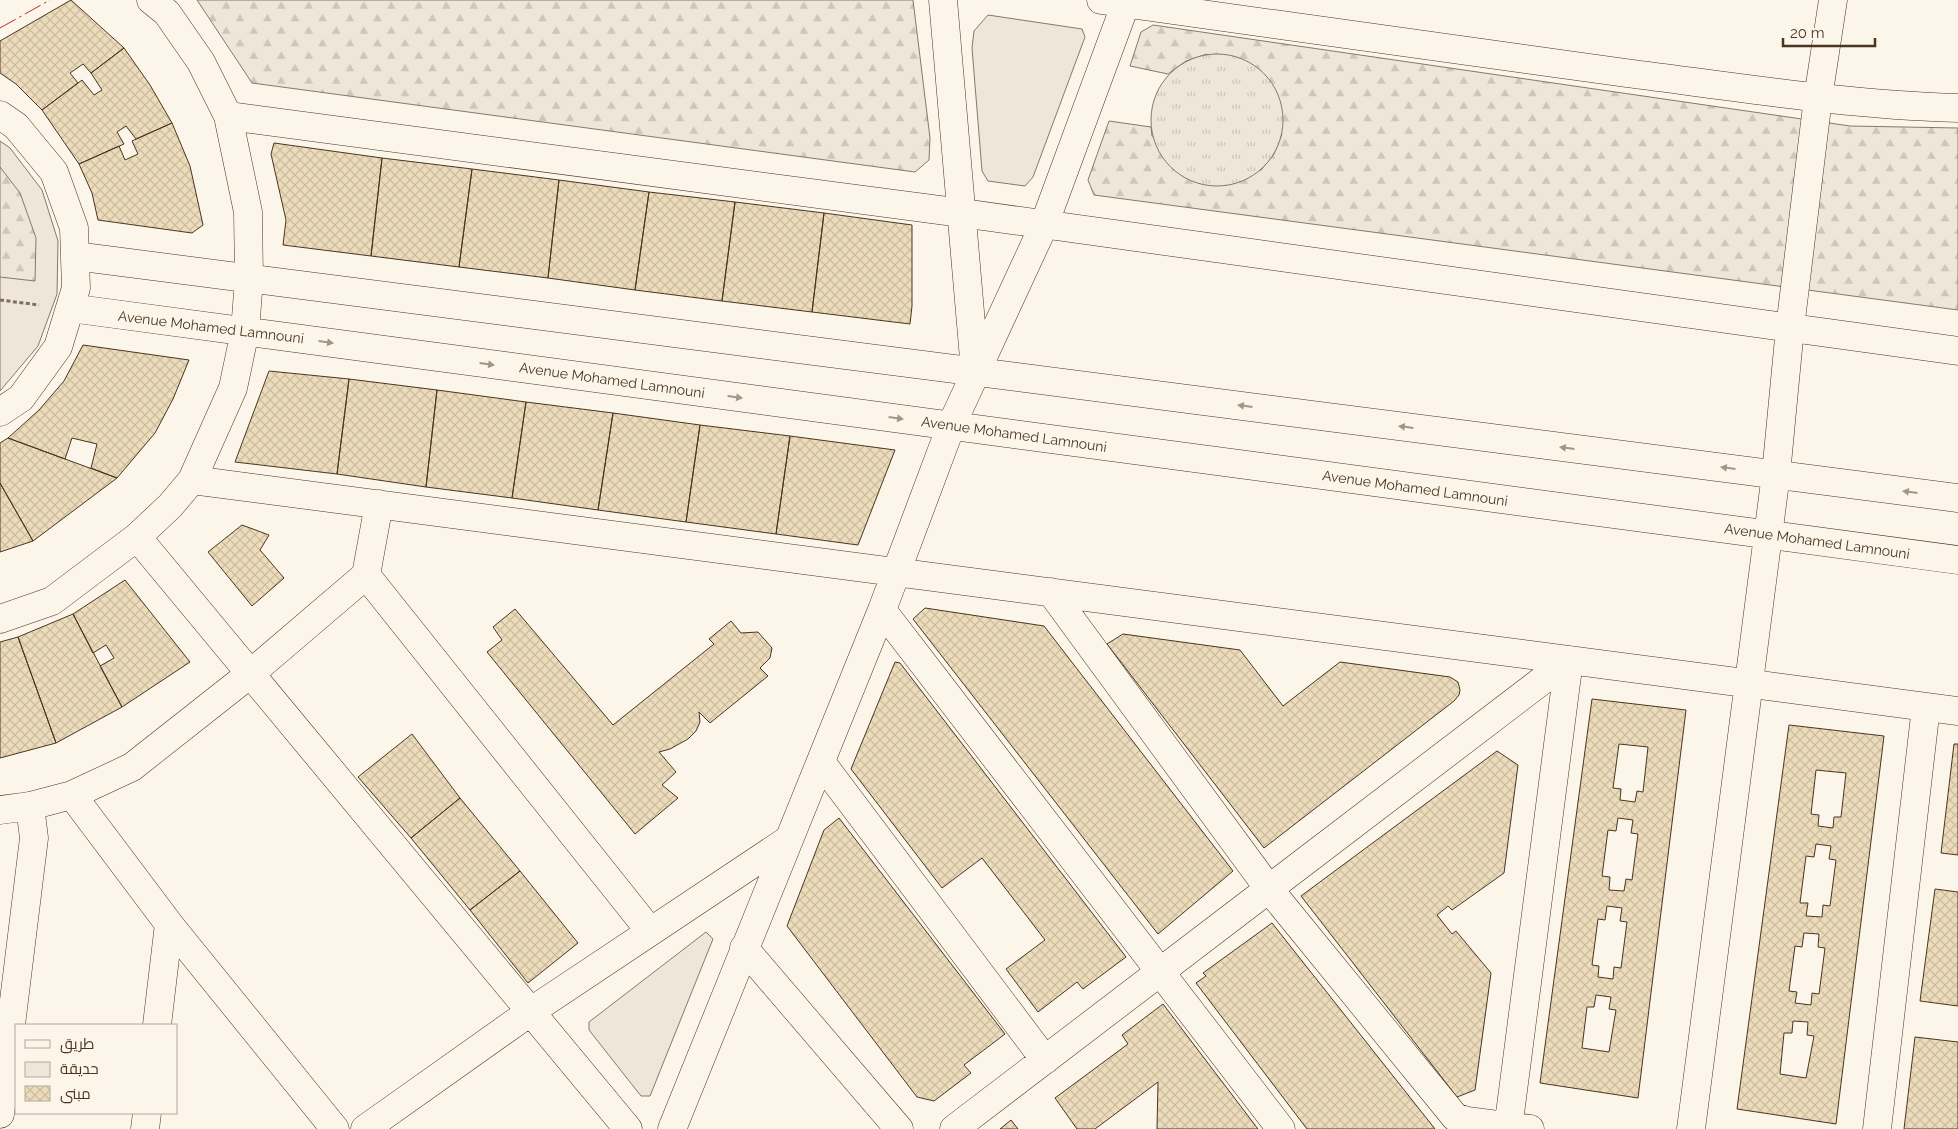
<svg xmlns="http://www.w3.org/2000/svg" width="1958" height="1129" viewBox="0 0 1958 1129" font-family="Raleway,Cairo,sans-serif">
<style>
.green{fill:#ede6d9;stroke:#887966}
.forest{fill:url(#forest-firs);stroke:#887966}
.park{fill:url(#park-tufts);stroke:#887966}
.building{fill:url(#building-cross-hatch);stroke:#4a3520;fill-rule:evenodd}
.lines{fill:none;stroke-linecap:round;stroke-linejoin:round}
.minor-casing{stroke:#4a3520;stroke-width:29}
.path{stroke:#7f6f5c;stroke-width:3;stroke-dasharray:4 2.5;stroke-linecap:butt}
.minor{stroke:#fbf6e9;stroke-width:28}
.power{stroke:#c62828;stroke-width:1;stroke-dasharray:18 4 2.5 4;stroke-linecap:butt}
.oneway{fill:#a29684}
.labels{text-anchor:middle;dominant-baseline:central;stroke-width:4;stroke-linejoin:round;paint-order:stroke}
.street-label{font-size:14px;fill:#4a3520;stroke:#fbf6e9}
</style>
<defs>
<pattern id="forest-firs" width="22" height="20" patternUnits="userSpaceOnUse" patternTransform="scale(1.25)"><rect width="22" height="20" fill="#ede6d9"/><path d="M5 1l3.5 6h-7zM16 11l3.5 6h-7z" fill="#cdc6ba"/></pattern>
<pattern id="park-tufts" width="24" height="20" patternUnits="userSpaceOnUse" patternTransform="scale(1.25)"><rect width="24" height="20" fill="#ede6d9"/><path d="M3 7l-1-3M5 7V3M7 7l1-3M15 17l-1-3M17 17v-4M19 17l1-3" fill="none" stroke="#cdc6ba"/></pattern>
<pattern id="building-cross-hatch" width="8" height="8" patternUnits="userSpaceOnUse" patternTransform="scale(1.25)"><rect width="8" height="8" fill="#ecdcbc"/><path d="M0 0l8 8M0 8l8-8" fill="none" stroke="#ccbda1"/></pattern>
</defs>
<rect width="100%" height="100%" fill="#fbf6e9"/>
<path class="green" d="M988,15L1082,29L1085,37L1033,177L1025,186L988,181L982,171L972,48L974,31Z
M0,141L10,148L42,190L58,241L57,294L38,346L0,391Z
M706,932L713,939L650,1096H641L589,1030V1022Z"/>
<path class="forest" d="M197,0H913L930,138L929,160L915,172L252,83Z
M1153,25L1850,126L1958,128V310L1094,195L1088,180L1109,121L1151,127L1152,136L1261,170L1274,154L1282,134L1207,54L1186,61L1168,74L1130,66L1141,32Z
M0,167L20,193L36,238L35,281L0,277Z"/>
<path class="park" d="M1151 120a66 66 0 1 1 132 0a66 66 0 1 1-132 0Z"/>
<path class="building" d="M71,0L124,48L91,73L83,64L70,73L78,83L42,110L16,84L0,73V41Z
M124,48L150,85L172,123L136,139L126,126L117,132L124,144L79,164L42,110L82,80L94,95L102,90L91,73Z
M172,123L190,166L203,225L192,233L98,220L92,193L79,164L119,146L125,160L138,154L132,141Z
M274,143L382,158L371,256L283,245L286,220L271,154Z
M382,158L472,169L459,267L371,256Z
M472,169L559,180L548,278L459,267Z
M559,180L649,192L635,290L548,278Z
M649,192L735,202L722,301L635,290Z
M735,202L824,213L812,312L722,301Z
M824,213L912,225V306L910,324L812,312Z
M83,345L189,360L173,399L155,433L117,478L91,468L97,444L72,438L65,459L8,438L39,410L64,381Z
M269,371L349,379L337,474L235,462Z
M349,379L437,390L426,487L337,474Z
M437,390L526,402L512,498L426,487Z
M526,402L613,413L598,510L512,498Z
M613,413L700,425L686,522L598,510Z
M700,425L790,436L776,534L686,522Z
M790,436L895,450L858,545L776,534Z
M8,438L65,459L117,478L33,541L0,483V443Z
M0,483L33,541L0,552Z
M242,525L269,535L260,550L284,578L252,606L208,552Z
M125,580L190,662L122,707L100,666L114,658L106,645L93,653L73,614Z
M925,608L1044,626L1233,871L1158,934L913,619Z
M515,609L613,725L714,644L709,639L731,621L741,633L758,632L772,648L770,658L760,668L768,676L710,723L699,712L700,722L696,731L688,739L670,749L659,752L676,772L662,785L678,798L635,834L487,652L502,640L493,627Z
M73,614L122,707L56,743L18,637Z
M1123,634L1240,650L1283,706L1340,662L1450,677L1458,682L1460,690L1459,695L1454,701L1264,848L1107,644Z
M18,637L56,743L0,758V642Z
M895,662L900,663L1126,957L1083,989L1077,982L1038,1012L1006,969L1045,940L982,858L942,888L851,769Z
M1592,699L1686,710L1638,1098L1540,1083ZM1619,744L1648,747L1643,792L1637,791L1635,802L1620,800L1621,789L1613,788ZM1618,818L1633,820L1631,833L1638,834L1632,880L1626,879L1624,891L1609,890L1610,877L1602,876L1608,830L1616,831ZM1607,906L1622,908L1620,921L1627,922L1621,968L1614,967L1613,979L1598,977L1599,966L1592,965L1598,919L1605,920ZM1596,995L1611,997L1609,1009L1616,1010L1609,1052L1582,1048L1587,1007H1594Z
M1789,725L1884,736L1836,1124L1737,1109ZM1816,770L1846,773L1841,817H1834L1833,828L1818,826L1819,815L1811,814ZM1816,844L1831,846L1829,859L1836,860L1830,906L1823,905L1822,917L1806,916L1808,903H1800L1806,856L1814,857ZM1804,933L1819,934L1818,947L1825,948L1819,994L1812,993L1811,1005L1795,1003L1797,992L1789,991L1795,946L1802,947ZM1793,1021L1808,1022L1807,1035L1814,1036L1806,1078L1780,1074L1784,1033H1792Z
M412,734L460,798L411,838L358,777Z
M1954,744H1958V855L1941,853Z
M1497,751L1518,765L1504,873L1452,910L1448,906L1437,915L1452,934L1456,931L1491,973L1475,1090L1457,1097L1301,896Z
M460,798L520,871L470,910L411,838Z
M839,818L1005,1034L964,1065L971,1073L934,1101L917,1097L787,926L824,830Z
M520,871L578,943L528,983L470,910Z
M1935,889L1958,892V1006L1920,1001Z
M1272,923L1435,1129H1307L1196,983L1206,976L1203,973Z
M1163,1004L1258,1129H1157L1158,1082L1095,1129H1077L1055,1098L1128,1044L1122,1035Z
M1915,1037L1958,1042V1129H1904Z
M1011,1120L1018,1129H1000Z"/>
<g class="lines">
<g class="minor-casing">
<path id="minor" d="M943,0L975,370
M1101,0C1276,26 1451,50 1626,73C1736,87 1847,105 1958,108
M0,115L16,126L54,172L74,228L76,288L58,347L21,398L0,412
M228,116L962,213L1958,351
M75,256L1958,498
M70,308L1958,560
M192,480L1958,711
M137,537L628,1129
M366,575L650,931
M1051,592L1269,889L1455,1117L1467,1121L1530,1129
M882,610L1281,1129
M0,619L52,601L137,537L170,506L192,480L233,388L245,331L249,279L248,212L228,116L201,62L167,13L151,0
M821,762L1045,1060
M72,795L169,924L335,1129
M0,810L30,806L72,795L132,767L250,674L366,575L379,504
M744,948L899,1129
M157,1025L169,924
M0,1114L34,838L30,806
M145,1129L147,1113
M365,1129L530,1012L788,840
M672,1129L882,610L951,426L1044,225L1127,0
M954,1129L1569,660
M1508,1129L1569,660
M1691,1129L1776,474L1790,328L1818,98L1833,0
M1877,1129L1926,707"/>
</g>
<path class="path" d="M0,300L39,305"/>
<use href="#minor" class="minor"/>
<path class="power" d="M0,28L50,0"/>
</g>
<defs><path id="oneway-solid" d="M-6-.8H1V-3.2L6.5 0L1 3.2V.8H-6Z" transform="scale(1.25)"/></defs>
<g class="oneway">
<use href="#oneway-solid" transform="translate(326 342) rotate(8)"/>
<use href="#oneway-solid" transform="translate(487 364) rotate(8)"/>
<use href="#oneway-solid" transform="translate(735 397) rotate(8)"/>
<use href="#oneway-solid" transform="translate(1245 406) rotate(-173)"/>
<use href="#oneway-solid" transform="translate(896 418) rotate(8)"/>
<use href="#oneway-solid" transform="translate(1406 427) rotate(-173)"/>
<use href="#oneway-solid" transform="translate(1567 448) rotate(-173)"/>
<use href="#oneway-solid" transform="translate(1728 468) rotate(-173)"/>
<use href="#oneway-solid" transform="translate(1910 492) rotate(-173)"/>
</g>
<g class="labels">
<g class="street-label">
<text transform="translate(211 327) rotate(7)">Avenue Mohamed Lamnouni</text>
<text transform="translate(612 380) rotate(8)">Avenue Mohamed Lamnouni</text>
<text transform="translate(1014 434) rotate(8)">Avenue Mohamed Lamnouni</text>
<text transform="translate(1415 488) rotate(8)">Avenue Mohamed Lamnouni</text>
<text transform="translate(1817 541) rotate(8)">Avenue Mohamed Lamnouni</text>
</g>
</g>
<rect x="15" y="1024" width="162" height="90" fill="#fbf6e9" stroke="#b4a999"/>
<rect x="25" y="1040" width="25" height="8" fill="#fbf6e9" stroke="#b4a999"/>
<text x="60" y="1049" font-size="15" fill="#4a3520">طريق</text>
<rect x="25" y="1062" width="25" height="15" fill="#ede6d9" stroke="#b4a999"/>
<text x="60" y="1074" font-size="15" fill="#4a3520">حديقة</text>
<rect x="25" y="1086" width="25" height="15" fill="url(#building-cross-hatch)" stroke="#b4a999"/>
<text x="60" y="1099" font-size="15" fill="#4a3520">مبنى</text>
<path d="M1783 38v8h92v-8" fill="none" stroke="#4a3520" stroke-width="2.5"/>
<text x="1790" y="38" font-size="15" fill="#4a3520" stroke="#fbf6e9" stroke-width="4" paint-order="stroke">20 m</text>
</svg>
